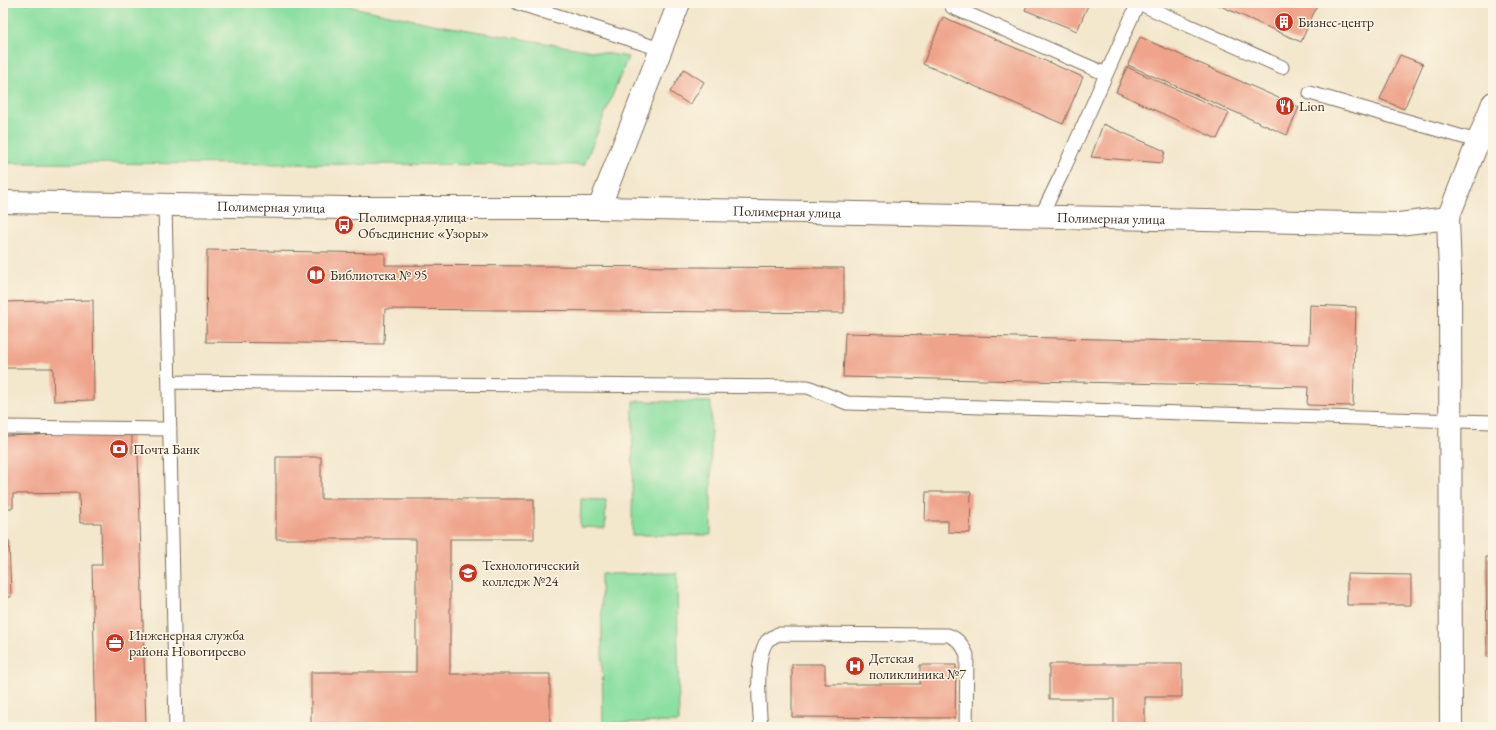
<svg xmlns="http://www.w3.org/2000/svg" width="1496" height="730" viewBox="0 0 1496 730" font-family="'EB Garamond',serif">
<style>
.green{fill:#8bdfa0;stroke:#63845f}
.building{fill:#efa38a}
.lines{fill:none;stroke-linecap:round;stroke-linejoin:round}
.lane-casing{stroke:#7b6c5b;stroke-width:15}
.street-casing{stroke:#7b6c5b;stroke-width:24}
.lane{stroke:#fff;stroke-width:13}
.street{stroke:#fff;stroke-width:22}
.labels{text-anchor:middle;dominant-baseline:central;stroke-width:3;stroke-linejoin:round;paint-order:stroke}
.poi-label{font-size:14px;fill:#3b2a1e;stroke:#fcf5e5;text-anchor:start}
.street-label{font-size:14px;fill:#3b2a1e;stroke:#fcf5e5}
</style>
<rect width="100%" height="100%" fill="#fcf5e5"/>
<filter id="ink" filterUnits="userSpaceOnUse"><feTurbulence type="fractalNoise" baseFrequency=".025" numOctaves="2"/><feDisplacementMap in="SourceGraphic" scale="8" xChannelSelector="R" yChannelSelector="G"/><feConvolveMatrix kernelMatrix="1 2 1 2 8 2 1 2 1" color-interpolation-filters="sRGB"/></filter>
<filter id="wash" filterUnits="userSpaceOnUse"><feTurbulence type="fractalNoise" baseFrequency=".012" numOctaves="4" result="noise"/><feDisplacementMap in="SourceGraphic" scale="16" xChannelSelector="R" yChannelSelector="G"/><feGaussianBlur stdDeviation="0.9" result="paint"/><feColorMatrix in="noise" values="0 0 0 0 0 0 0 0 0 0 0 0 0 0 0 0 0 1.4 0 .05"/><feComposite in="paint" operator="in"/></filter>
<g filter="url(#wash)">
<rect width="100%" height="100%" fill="#f3e7cc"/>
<path class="green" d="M3,3H332L433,24L628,57L584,165L3,163Z
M633,401L711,402V535H632Z
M581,499L606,500L605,528L580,527Z
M677,573L679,722L603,723L601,574Z"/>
<g id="blocks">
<path class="building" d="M1028,3H1089L1077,31L1025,10Z
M1214,3H1318L1301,42Z
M943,17L1083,77L1063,124L923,64Z
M1140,37L1299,107L1287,135L1128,65Z
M1400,55L1423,64L1404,109L1380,99Z
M1127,67L1229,113L1217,139L1116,92Z
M684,69L704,82L690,105L670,92Z
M1103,124L1165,151L1162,163L1091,157Z
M207,250L385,253V265L844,268V313L385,309L384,344L206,342Z
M93,300L94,400L54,401L53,368H3V302Z
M1310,305L1356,307L1353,406L1307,405L1308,387L843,377L845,333L1309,344Z
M132,432V453H138L146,727H96L92,565H102L101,523H80L79,493L13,494V508H3V436Z
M276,457H321V499H534V539H450V674H550V727H311V672H416V539H276Z
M926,492H971L970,533L948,532V521H925Z
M3,540H9L11,597H3Z
M1486,557H1493V657H1487Z
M1347,574L1411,575V605H1347Z
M792,664H825V684H920V665H956L955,718L792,717Z
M1049,664H1182V697H1145V727H1114V699H1049Z"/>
</g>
</g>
<g filter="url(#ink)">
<use href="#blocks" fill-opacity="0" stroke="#7b6c5b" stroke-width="1"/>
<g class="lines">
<g class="lane-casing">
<path id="lane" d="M518,3L660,49
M1138,3L1282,67
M952,7L1106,74
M1310,93L1477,141
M165,204L176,727
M1041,216L1062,173L1138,3
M169,382L808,387L847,403L1493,422
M3,427L170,429
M761,727C759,707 755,657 767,641C770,638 775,636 778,634L948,635C959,639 963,646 967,655L966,727"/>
</g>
<g class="street-casing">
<g id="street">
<path id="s1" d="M3,202L344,208H599L858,213L1399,224L1448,218"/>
<path d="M599,208L679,3"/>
<path d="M1451,727L1450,273L1448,218L1493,103"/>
</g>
</g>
<use href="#lane" class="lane"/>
<use href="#street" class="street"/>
</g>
</g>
<defs>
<g id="building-disc" transform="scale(1)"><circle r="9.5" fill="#c8321e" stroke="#fcf5e5"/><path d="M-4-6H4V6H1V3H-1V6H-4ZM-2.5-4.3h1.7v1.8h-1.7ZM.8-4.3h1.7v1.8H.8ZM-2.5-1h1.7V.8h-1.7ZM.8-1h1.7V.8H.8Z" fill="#fff"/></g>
<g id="restaurant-disc" transform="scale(1)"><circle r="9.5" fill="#c8321e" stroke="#fcf5e5"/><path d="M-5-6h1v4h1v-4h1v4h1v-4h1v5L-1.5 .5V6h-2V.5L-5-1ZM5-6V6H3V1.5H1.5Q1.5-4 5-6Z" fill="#fff"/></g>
<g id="bus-disc" transform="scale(1)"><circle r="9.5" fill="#c8321e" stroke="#fcf5e5"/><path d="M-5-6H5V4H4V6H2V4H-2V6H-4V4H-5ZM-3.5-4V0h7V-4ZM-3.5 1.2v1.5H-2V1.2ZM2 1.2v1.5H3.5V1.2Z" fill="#fff"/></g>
<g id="library-disc" transform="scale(1)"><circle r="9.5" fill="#c8321e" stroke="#fcf5e5"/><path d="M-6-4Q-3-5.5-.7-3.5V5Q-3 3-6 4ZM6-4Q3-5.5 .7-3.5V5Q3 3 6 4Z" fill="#fff"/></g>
<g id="bank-disc" transform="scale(1)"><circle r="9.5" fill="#c8321e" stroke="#fcf5e5"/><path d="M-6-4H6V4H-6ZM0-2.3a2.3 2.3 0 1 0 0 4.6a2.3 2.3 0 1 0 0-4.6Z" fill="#fff"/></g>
<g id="university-disc" transform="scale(1)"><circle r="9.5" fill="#c8321e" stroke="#fcf5e5"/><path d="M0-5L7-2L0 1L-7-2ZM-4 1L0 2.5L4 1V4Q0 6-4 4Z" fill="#fff"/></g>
<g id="office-disc" transform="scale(1)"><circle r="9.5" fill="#c8321e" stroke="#fcf5e5"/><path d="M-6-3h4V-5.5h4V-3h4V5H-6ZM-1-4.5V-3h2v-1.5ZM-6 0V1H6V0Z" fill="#fff"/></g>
<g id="hospital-disc" transform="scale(1)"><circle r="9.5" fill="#c8321e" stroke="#fcf5e5"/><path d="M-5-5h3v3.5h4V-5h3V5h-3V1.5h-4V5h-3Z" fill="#fff"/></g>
</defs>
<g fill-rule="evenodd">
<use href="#building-disc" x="1284" y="22"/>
<use href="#restaurant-disc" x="1285" y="106"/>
<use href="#bus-disc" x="344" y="225"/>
<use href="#library-disc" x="316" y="275"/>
<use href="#bank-disc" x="119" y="449"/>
<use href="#university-disc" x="468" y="573"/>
<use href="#office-disc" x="115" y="643"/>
<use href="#hospital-disc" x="855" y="666"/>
</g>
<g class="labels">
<g class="poi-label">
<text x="1298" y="22">Бизнес-центр</text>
<text x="1299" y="106">Lion</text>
<text x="358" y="217">Полимерная улица -<tspan x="358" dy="16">Объединение «Узоры»</tspan></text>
<text x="330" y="275">Библиотека № 95</text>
<text x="133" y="449">Почта Банк</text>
<text x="482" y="565">Технологический<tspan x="482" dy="16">колледж №24</tspan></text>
<text x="129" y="635">Инженерная служба<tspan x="129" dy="16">района Новогиреево</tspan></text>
<text x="869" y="658">Детская<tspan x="869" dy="16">поликлиника №7</tspan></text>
</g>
<g class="street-label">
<text stroke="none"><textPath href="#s1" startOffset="268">Полимерная улица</textPath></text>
<text stroke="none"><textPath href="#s1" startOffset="784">Полимерная улица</textPath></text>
<text stroke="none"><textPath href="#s1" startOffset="1108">Полимерная улица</textPath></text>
</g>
</g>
<rect width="1496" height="730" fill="none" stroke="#fcf5e5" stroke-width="16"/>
</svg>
